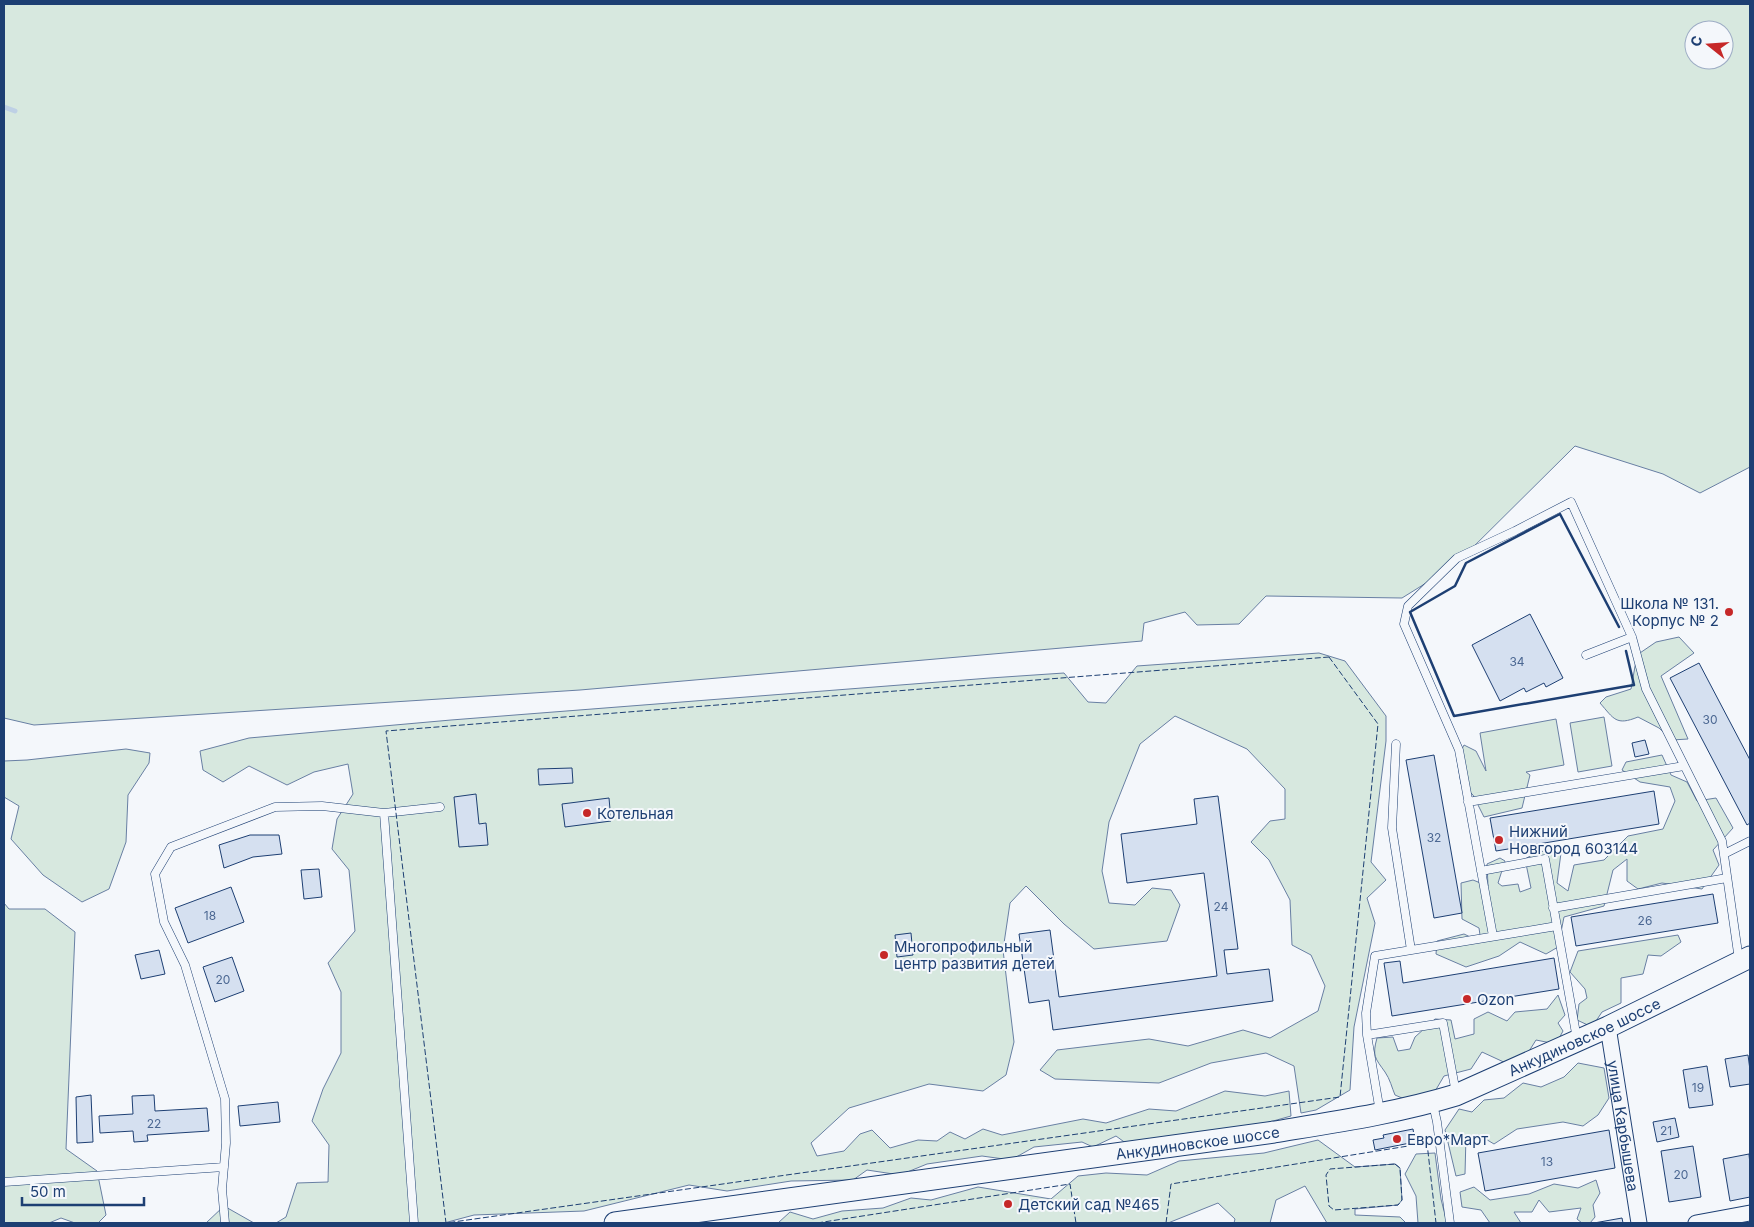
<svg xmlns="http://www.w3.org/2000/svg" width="1754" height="1227" viewBox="0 0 1754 1227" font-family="Inter,sans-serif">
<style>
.green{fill:#d7e8df;stroke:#687fa3;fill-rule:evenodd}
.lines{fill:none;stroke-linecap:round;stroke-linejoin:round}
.stream{stroke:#bed0e5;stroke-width:5}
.building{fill:#d5e0f0;stroke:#1d3f73}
.lane-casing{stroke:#1d3f73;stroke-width:9}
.street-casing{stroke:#1d3f73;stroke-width:17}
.secondary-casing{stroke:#1d3f73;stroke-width:23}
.lane{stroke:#f4f7fb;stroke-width:8}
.street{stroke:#f4f7fb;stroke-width:15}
.secondary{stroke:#f4f7fb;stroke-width:21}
.fence{stroke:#1d3f73;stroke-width:1;stroke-dasharray:6 2.5;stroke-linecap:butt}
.wall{stroke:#1d3f73;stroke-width:2.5}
.poi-dot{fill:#c62828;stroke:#f4f7fb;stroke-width:2}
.labels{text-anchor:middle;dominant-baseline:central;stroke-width:4;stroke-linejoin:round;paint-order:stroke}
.number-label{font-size:12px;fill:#4b6792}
.poi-label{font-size:15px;fill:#1d3f73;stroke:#f4f7fb;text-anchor:start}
.street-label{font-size:15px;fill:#1d3f73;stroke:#f4f7fb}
</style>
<rect width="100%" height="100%" fill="#f4f7fb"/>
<path class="green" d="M4,4H1750V467L1700,493L1663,474L1575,446L1455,565L1402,598L1266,596L1239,624L1197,625L1185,612L1144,623L1142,641L580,690L34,725L4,718ZM1694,30H1724V60H1694Z
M1679,637L1694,653L1661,676L1688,739L1672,740L1659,728L1638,717C1616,726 1614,719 1600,703L1606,697L1631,689L1637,655L1656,642Z
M1319,653L1345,661L1386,716V741L1371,862L1386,880L1367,898L1375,923L1354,1027L1350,1090L1316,1110L1301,1113L1294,1066L1266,1053L1211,1063L1159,1083L1055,1079L1040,1070L1057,1050L1149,1039L1188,1046L1243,1030L1270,1038L1318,1011L1325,986L1311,955L1292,945L1290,900L1269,860L1251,842L1270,821L1285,819V789L1247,749L1175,716L1140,744L1109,822L1102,871L1109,903L1135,905L1152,888L1171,890L1180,905L1167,941L1094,949L1064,924L1026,886L1010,903L1003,950L1014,1042L1006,1075L983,1091L929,1084L849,1108L811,1143L817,1156L844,1151L860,1134L872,1130L890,1148L918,1140L937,1141L950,1132L965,1139L983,1129L1002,1135L1083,1119L1106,1123L1149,1109L1176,1111L1225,1091L1265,1096L1289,1091L1291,1116L1266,1123L1127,1144L1116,1136L1093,1147L1082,1142L1034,1147L1011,1160L982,1156L927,1164L900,1175L867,1170L853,1180L791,1181L727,1191L689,1185L584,1211L474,1215L444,1223H276L286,1217L297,1183L328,1182L329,1145L312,1121L323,1089L341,1053V992L328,963L355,931L349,870L332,849L337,819L353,794L348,764L314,772L287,785L249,766L223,782L203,770L200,751L249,738L451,720L990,678L1064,673L1088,702L1106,703L1137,666Z
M1604,717L1612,766L1578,772L1570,723Z
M1556,719L1564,765L1526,772L1530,775L1522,808L1484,817L1473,795L1461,784L1457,759L1464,745L1476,751L1486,771L1480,733Z
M126,749L150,753L149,763L128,795L126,842L109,889L82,902L43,875L11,839L19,806L4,797V761L27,760Z
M1662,755L1671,775L1687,782L1697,801L1716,798L1733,828L1713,850L1719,865L1702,889L1662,883L1638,889L1627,881V859L1613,870L1604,906L1564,917L1558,947L1546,954L1520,942L1499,956L1466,967L1436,954L1437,941L1464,934L1481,942L1479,928L1462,919L1461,883L1473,880L1488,886L1487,864L1500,858L1505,861L1498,883L1502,886L1518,884L1520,892L1531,888L1525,859L1539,851L1561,853L1557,883L1568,891L1574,865L1604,860L1628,836L1663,829L1675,801L1670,787L1640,782L1622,770L1626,762Z
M4,903L9,909H45L75,932L66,1149L97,1171L106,1215L98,1223H75L61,1218L49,1223H4Z
M1678,935L1681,942L1661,956L1648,955L1643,974L1621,978V1003L1602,1012L1592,1027L1577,1020L1579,1004L1587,998L1585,989L1570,972L1578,951Z
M1558,995L1565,1015L1558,1023L1563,1031L1556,1044L1536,1040L1526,1056L1508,1064L1482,1052L1471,1069L1444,1076L1434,1093L1409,1101L1395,1095C1392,1088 1390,1079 1385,1072C1375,1058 1372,1056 1377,1038L1393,1037L1398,1051L1410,1049L1415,1037L1435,1019L1451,1020L1455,1039L1474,1034V1019L1488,1012L1507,1021L1515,1012L1547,1009Z
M1578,1063L1604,1068L1609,1098L1598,1115L1583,1126L1563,1122L1517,1129L1494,1144L1479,1135L1466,1136L1465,1174L1456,1176L1445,1130L1459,1109L1472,1112L1484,1100L1504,1098L1523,1083L1541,1087L1564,1077Z
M1318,1140L1355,1167L1395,1164L1400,1168L1402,1200L1398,1205L1355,1209V1215L1400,1217L1406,1223H1327L1305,1186L1276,1200L1270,1223H1234L1235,1219L1218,1203L1168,1223H778L790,1212L813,1219L842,1211L883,1208L911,1198L931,1200L978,1187L1051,1199L1078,1176L1106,1173L1147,1175L1179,1161L1264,1153Z
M1435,1153L1441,1199L1447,1223H1418L1416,1196L1405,1174L1416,1154Z
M1596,1180L1600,1193L1593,1205L1595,1217L1590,1223H1582L1577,1219L1581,1208L1549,1212L1539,1200L1532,1212H1514L1521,1223H1490L1481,1210L1462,1207L1460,1192L1474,1187L1490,1200L1529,1194L1554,1184L1578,1188Z
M224,1206L254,1223H206Z"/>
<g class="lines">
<path class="stream" d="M4,107L15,111"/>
</g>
<path class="building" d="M1530,614L1563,678L1546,687L1544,683L1526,692L1524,688L1500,701L1472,645Z
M1699,663L1750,760V823L1747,825L1670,678Z
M1645,740L1649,754L1635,757L1632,743Z
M1434,755L1462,913L1434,918L1406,760Z
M572,768L573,783L539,785L538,769Z
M1654,791L1659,824L1496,851L1490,818Z
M476,794L479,824L486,823L488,845L459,847L454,797Z
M1218,796L1238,949L1224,950L1227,974L1269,969L1273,1001L1053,1030L1049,1000L1029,1003L1019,934L1050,930L1059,997L1217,976L1204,873L1127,883L1121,834L1197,824L1194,799Z
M609,798L611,821L565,827L562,804Z
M250,835H279L282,854L253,857L224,868L219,845Z
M319,869L322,897L304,899L301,870Z
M231,887L244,922L188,943L175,908Z
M1713,894L1718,923L1576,946L1571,917Z
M911,933L913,955L897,957L895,935Z
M159,950L165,974L141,979L135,955Z
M232,957L244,991L215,1002L203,967Z
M1554,958L1559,989L1392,1016L1384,963L1400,961L1403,983Z
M1748,1055L1750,1070V1084L1730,1087L1725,1059Z
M1707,1066L1713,1105L1689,1108L1683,1070Z
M91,1095L93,1142L77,1143L76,1097Z
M154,1095L155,1111L207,1108L209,1131L147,1135L148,1141L134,1142L133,1131L100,1133L99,1116L133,1114L132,1096Z
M278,1102L280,1122L240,1126L238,1106Z
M1675,1118L1679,1137L1657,1142L1653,1122Z
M1413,1129L1415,1142L1375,1150L1373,1140L1384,1138L1383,1135Z
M1609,1130L1615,1168L1485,1191L1478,1153Z
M1693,1146L1701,1197L1669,1202L1661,1151Z
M1749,1154L1750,1165V1197L1730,1201L1723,1159Z
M1622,1218L1623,1223H1594Z"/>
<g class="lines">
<g class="lane-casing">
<path id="lane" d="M1586,655L1632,637
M1396,744L1392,828L1411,950
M1468,802L1684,766
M384,813L414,1223
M1724,854L1750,841
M1481,871L1545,859L1577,1039
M1553,908L1727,878
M1493,936L1459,750L1404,624L1408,606L1457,558L1515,531L1571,502L1632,637L1646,689L1722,841L1739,960
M1367,1035L1443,1023L1456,1093
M1433,1104L1437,1122L1450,1223
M1380,1112L1367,1035L1366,1013L1375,956L1557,926
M4,1182L224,1167
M225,1223L222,1189L226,1143L225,1099L185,965L164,922L155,874L171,847L275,807L322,806L384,813L440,807"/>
</g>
<g class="street-casing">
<g id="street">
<path id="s1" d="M1608,1027L1639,1223"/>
<path d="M1696,1223L1750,1213"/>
</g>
</g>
<g class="secondary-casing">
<g id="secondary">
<path id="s2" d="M615,1223L1274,1132C1335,1122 1397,1113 1456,1095L1608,1027L1750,957"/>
</g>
</g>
<use href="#lane" class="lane"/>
<use href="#street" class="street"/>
<use href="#secondary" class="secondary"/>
<path class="fence" d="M1329,657L1378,724L1340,1097L446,1223L386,731Z
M1395,1164L1400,1168L1402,1200L1398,1205L1334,1210L1329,1206L1326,1175L1330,1169Z
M817,1223L1070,1184L1076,1223
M1166,1223L1171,1184L1427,1143L1436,1223"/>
<path class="wall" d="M1619,627L1560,514L1466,563L1455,586L1410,612L1454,716L1634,685L1626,651"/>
</g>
<g class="poi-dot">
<circle cx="1729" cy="612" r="5"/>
<circle cx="587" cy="813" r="5"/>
<circle cx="1499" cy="840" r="5"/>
<circle cx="884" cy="955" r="5"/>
<circle cx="1467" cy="999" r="5"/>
<circle cx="1397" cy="1139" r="5"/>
<circle cx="1008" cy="1204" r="5"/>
</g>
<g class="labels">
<g class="number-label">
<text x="1517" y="661">34</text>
<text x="1710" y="719">30</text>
<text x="1434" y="837">32</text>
<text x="1221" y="906">24</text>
<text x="210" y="915">18</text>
<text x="1645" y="920">26</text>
<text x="223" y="979">20</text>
<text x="1698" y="1087">19</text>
<text x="154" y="1123">22</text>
<text x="1666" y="1130">21</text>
<text x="1547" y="1161">13</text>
<text x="1681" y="1174">20</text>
</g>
<g class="poi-label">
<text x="1719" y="603" text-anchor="end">Школа № 131.<tspan x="1719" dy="17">Корпус № 2</tspan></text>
<text x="597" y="813">Котельная</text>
<text x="1509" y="831">Нижний<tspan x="1509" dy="17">Новгород 603144</tspan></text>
<text x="894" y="946">Многопрофильный<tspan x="894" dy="17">центр развития детей</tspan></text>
<text x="1477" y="999">Ozon</text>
<text x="1407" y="1139">Евро*Март</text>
<text x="1018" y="1204">Детский сад №465</text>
</g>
<g class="street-label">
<text stroke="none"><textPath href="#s2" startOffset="992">Анкудиновское шоссе</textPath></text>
<text stroke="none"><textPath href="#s1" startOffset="100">улица Карбышева</textPath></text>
<text stroke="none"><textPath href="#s2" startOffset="588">Анкудиновское шоссе</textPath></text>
</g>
</g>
<rect width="1754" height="1227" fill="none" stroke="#1d3f73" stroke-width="10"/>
<g transform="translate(1709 45) rotate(287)"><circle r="24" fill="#f4f7fb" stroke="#9eadc5"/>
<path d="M0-4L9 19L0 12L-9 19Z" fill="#c62828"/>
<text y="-8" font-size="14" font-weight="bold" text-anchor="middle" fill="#1d3f73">С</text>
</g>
<path d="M22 1197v8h122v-8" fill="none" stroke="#1d3f73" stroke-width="2.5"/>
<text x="30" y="1197" font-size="15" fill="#1d3f73" stroke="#f4f7fb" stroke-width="4" paint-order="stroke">50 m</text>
</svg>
